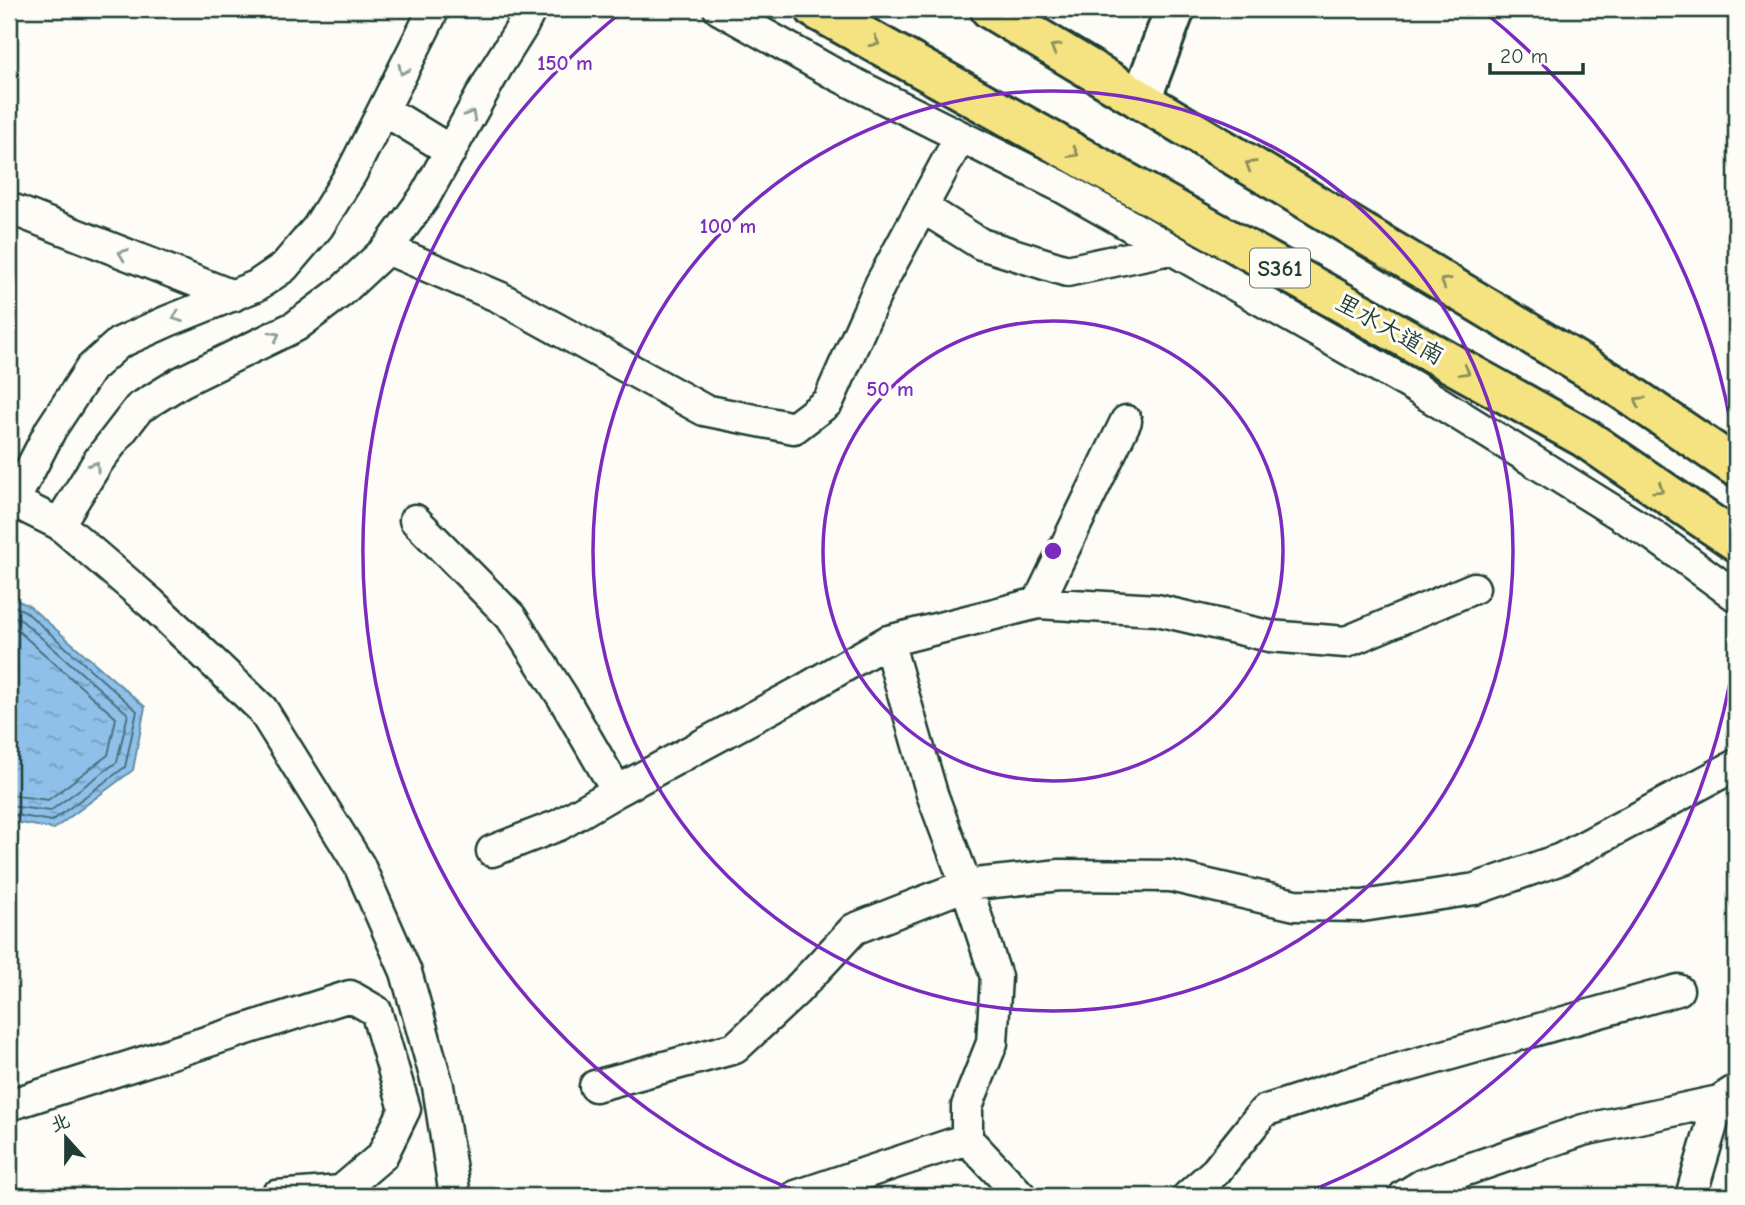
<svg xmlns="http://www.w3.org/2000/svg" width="1745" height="1205" viewBox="0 0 1745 1205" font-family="'Comic Neue','LXGW WenKai TC',sans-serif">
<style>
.water{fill:url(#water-ripples);stroke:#628ca1;stroke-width:2}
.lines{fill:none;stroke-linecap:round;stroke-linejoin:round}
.shore{stroke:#4b717d;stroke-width:2}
.street-casing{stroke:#1f3d34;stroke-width:35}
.secondary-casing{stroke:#1f3d34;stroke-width:44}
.primary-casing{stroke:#1f3d34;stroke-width:44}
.street{stroke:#fdfcf7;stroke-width:30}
.secondary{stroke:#fdfcf7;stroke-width:38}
.primary{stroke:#f5e382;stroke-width:38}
.oneway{stroke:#8a905b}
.oneway2{stroke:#8e9c96}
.ring{fill:none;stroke:#7b2cbf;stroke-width:3.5}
.labels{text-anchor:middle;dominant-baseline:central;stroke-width:6;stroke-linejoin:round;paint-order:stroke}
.shield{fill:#fdfcf7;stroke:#62766e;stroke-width:2}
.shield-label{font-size:23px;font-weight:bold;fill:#1f3d34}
.street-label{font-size:24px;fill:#1f3d34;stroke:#fdfcf7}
.centre{fill:#7b2cbf;stroke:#fdfcf7;stroke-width:3.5}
.ring-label{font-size:21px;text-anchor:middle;font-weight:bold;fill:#7b2cbf;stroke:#fdfcf7;stroke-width:6;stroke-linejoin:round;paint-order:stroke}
</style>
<defs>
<pattern id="water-ripples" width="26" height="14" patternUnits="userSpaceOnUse" patternTransform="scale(1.75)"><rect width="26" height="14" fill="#8ec0ea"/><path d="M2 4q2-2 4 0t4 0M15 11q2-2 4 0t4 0" fill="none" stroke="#739dbe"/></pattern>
</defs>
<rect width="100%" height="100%" fill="#fdfcf7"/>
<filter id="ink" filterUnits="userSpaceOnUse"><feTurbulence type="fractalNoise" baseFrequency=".0143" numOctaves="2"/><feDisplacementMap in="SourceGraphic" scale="14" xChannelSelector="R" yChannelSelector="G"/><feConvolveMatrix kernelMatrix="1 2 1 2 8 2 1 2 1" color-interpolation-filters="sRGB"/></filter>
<g filter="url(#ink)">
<path class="water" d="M9,597L28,605L145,707L133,770L54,829L9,821Z"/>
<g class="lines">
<path class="shore" d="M9,604L25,611L137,711L125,767L52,821L9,814
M9,614L20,619L128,714L117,762L50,811L9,806
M9,625L15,628L116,718L108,755L48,800L9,795"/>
<g class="street-casing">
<path id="street" d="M719,9L833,73L1062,187L1411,385L1654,536L1736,596
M384,110L451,151
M922,207L981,244L1067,271L1170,249
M9,208L233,296
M387,249L499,297L704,410L794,428L828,402L880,285L960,137
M9,499L59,524L151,603L262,709L359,865L406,972L438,1086L455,1196
M14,501L51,429L91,368L119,343L168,321L256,286L284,267L318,227L352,172L434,9
M415,520L511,617L562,696L617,791
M59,524L99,460L139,408L181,382L296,326L341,292L387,249L424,198L497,67L522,27L531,9
M1038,603L1126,421
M492,851L559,825L617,791L800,692L888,641L1038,603L1157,610L1269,636L1346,642L1474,588
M595,1086L735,1048L796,991L854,929L966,885L1060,875L1170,876L1295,905L1362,906L1475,889L1561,859L1736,765
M9,1105L350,996L376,1011L405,1109L382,1156L341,1191L276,1196
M967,1139L1021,1196
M796,1196L967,1139V1106L992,1043L996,977L966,885L932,794L888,641
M1188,1196L1216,1171L1264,1111L1366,1078L1678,990
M1404,1196L1422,1185L1583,1130L1719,1101L1736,1090
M1691,1196L1719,1101"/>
</g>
<g class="secondary-casing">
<path id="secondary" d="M1141,100L1175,9"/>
</g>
<g class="primary-casing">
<path id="primary" d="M815,9L1585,438L1736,541
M990,9L1617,386L1736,467"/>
</g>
<use href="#street" class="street"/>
<use href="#secondary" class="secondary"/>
<use href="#primary" class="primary"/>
</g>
<defs><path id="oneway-chevron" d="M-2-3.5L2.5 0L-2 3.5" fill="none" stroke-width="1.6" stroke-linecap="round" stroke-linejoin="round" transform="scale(1.75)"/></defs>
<g class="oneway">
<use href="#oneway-chevron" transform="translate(875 42) rotate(29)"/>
<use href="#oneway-chevron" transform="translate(1055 48) rotate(-149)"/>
<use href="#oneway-chevron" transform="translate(1074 153) rotate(29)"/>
<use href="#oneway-chevron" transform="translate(1250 165) rotate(-149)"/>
<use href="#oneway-chevron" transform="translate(1445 282) rotate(-149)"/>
<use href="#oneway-chevron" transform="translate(1465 371) rotate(29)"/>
<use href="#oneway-chevron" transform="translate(1639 401) rotate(-146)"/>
<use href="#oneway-chevron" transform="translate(1659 489) rotate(34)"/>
</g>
<g class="oneway2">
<use href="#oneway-chevron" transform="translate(403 70) rotate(116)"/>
<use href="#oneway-chevron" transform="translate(471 115) rotate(-62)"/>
<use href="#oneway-chevron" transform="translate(123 254) rotate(-158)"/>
<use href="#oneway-chevron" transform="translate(177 317) rotate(160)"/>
<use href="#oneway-chevron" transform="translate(275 336) rotate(-27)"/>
<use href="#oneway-chevron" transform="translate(95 466) rotate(-57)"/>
</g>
</g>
<g class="ring">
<circle cx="1053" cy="551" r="230"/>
<circle cx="1053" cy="551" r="460"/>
<path d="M1735 653A690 690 0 0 1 1300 1195M806 1195A690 690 0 0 1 623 11M1483 11A690 690 0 0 1 1735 449"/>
</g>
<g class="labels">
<rect class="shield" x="1250" y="248.5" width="60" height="39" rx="5"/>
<g class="shield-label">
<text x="1280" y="268">S361</text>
</g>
<g class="street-label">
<text transform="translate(1390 329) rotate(29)">里水大道南</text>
</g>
</g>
<circle cx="1053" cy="551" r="10" class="centre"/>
<g class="ring-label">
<text x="565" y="70">150 m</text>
<text x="728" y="233">100 m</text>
<text x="890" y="396">50 m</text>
</g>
<rect width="1745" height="1205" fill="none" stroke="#fdfcf7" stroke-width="35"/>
<rect x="18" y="18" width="1710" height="1170" fill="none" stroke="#1f3d34" stroke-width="2.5" filter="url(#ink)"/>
<g transform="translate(66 1138) rotate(339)" stroke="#fdfcf7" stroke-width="5" paint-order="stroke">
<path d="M0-5L12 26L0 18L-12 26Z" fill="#1f3d34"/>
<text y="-10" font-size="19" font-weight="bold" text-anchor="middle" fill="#1f3d34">北</text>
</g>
<path d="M1490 63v10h93v-10" fill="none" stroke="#1f3d34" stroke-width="3.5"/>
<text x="1500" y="63" font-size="21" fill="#1f3d34" stroke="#fdfcf7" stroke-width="5" paint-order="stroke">20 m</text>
</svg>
